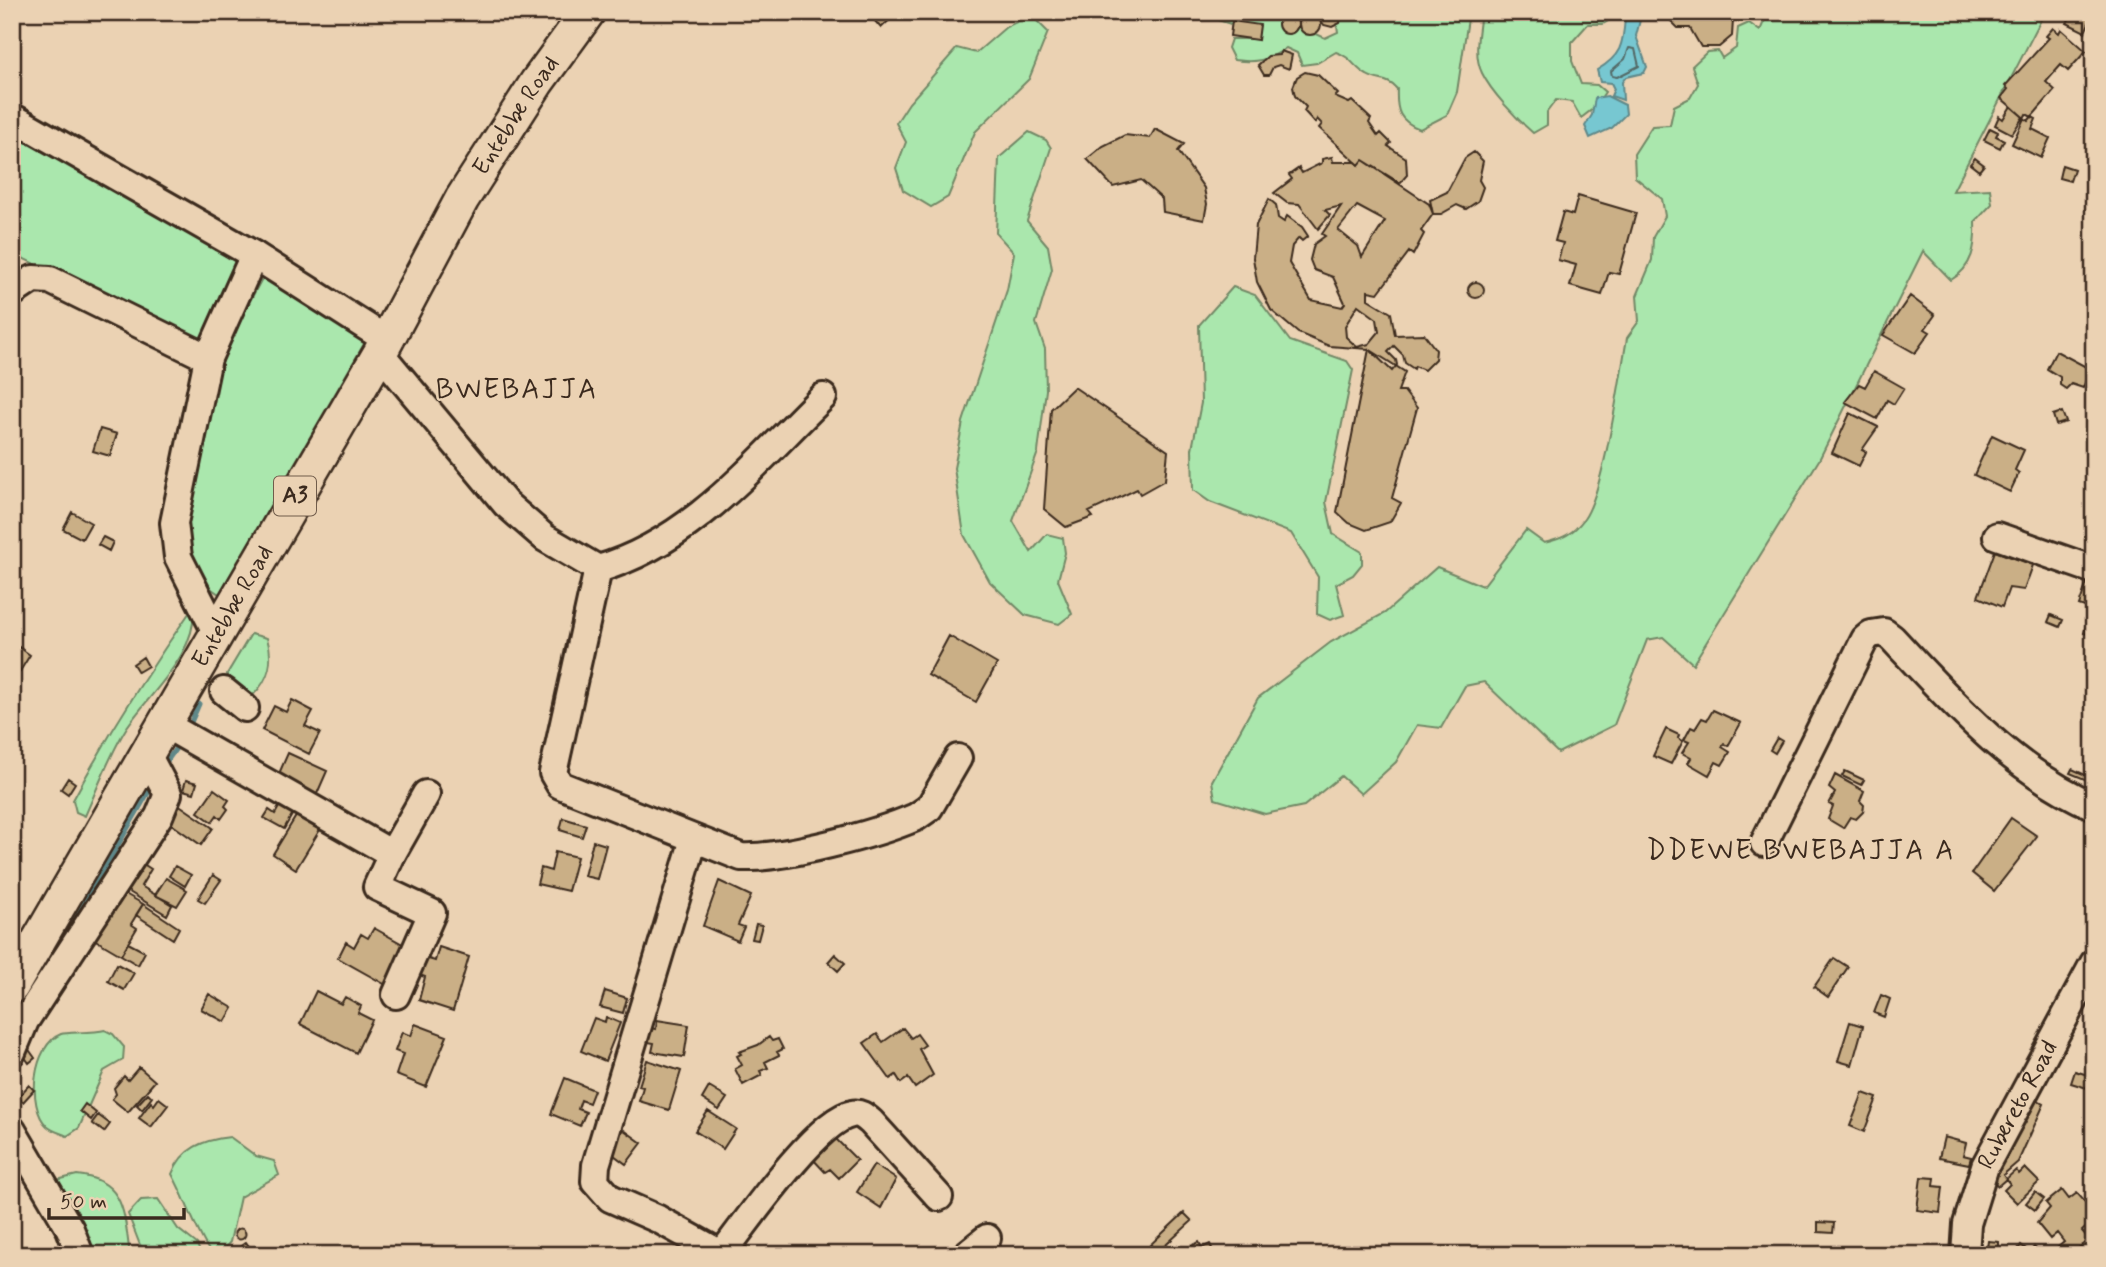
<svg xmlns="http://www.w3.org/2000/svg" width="2106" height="1267" viewBox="0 0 2106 1267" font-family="Mynerve,sans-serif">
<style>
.green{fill:#aae7ad;stroke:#728866;stroke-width:2}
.water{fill:#77c7d1;stroke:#5f8889;stroke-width:2}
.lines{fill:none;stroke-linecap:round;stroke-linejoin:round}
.shore{stroke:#536966;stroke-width:2}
.stream{stroke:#5f8889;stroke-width:5}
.building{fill:#caaf86;stroke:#3b2a1e;stroke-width:2;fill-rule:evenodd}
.minor-casing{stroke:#3b2a1e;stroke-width:32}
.major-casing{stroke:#3b2a1e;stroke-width:38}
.minor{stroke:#ebd2b3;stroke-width:26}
.major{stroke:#ebd2b3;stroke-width:33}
.labels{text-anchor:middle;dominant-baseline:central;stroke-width:5;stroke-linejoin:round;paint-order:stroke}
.shield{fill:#ebd2b3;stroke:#705c4b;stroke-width:2}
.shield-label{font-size:23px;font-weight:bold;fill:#3b2a1e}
.street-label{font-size:24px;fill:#3b2a1e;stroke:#ebd2b3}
.quarter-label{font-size:28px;letter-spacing:2px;fill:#3b2a1e;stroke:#ebd2b3}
</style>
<rect width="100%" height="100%" fill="#ebd2b3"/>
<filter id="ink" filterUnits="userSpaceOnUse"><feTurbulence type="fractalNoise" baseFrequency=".0143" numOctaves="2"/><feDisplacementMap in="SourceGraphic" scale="14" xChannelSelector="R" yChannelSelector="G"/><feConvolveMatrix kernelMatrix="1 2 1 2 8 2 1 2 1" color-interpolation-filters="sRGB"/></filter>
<g filter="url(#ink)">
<path class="green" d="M1214,12H1290V22L1325,38L1338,32L1335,12H1469L1457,92L1447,115L1420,129C1399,121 1396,111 1397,89C1388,78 1379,82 1367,75C1354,68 1352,57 1336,52L1317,63L1302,65L1297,53L1286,48C1268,61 1255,63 1234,60L1228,48L1231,39H1248L1258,33L1218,20Z
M1481,12H1623L1603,24H1588L1572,42V61L1581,84L1597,85L1605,92L1594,108L1581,118L1572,102L1556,100L1547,112V125L1533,133C1517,119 1491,92 1482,73C1473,55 1479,31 1481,12Z
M1768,12H2045L1953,191L1990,189L1992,204L1975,222C1976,246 1973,267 1951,280L1923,251L1819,460L1693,664L1663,637L1647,640L1614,725L1558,753L1484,682L1465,686L1441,728L1417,725L1396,762L1361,794L1341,776L1304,806L1265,814L1215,799L1212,781L1258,698L1331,642L1385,613L1437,567L1483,586L1526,530L1544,543C1562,539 1573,534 1584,519C1604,491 1620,377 1627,338L1639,321L1637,296L1652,260L1653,237L1665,216L1662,199L1635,177L1634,154L1652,126L1670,125L1674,106L1690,98L1698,84L1692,66L1707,52L1718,51L1722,58L1736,48L1738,28L1749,23L1760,31Z
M1031,15L1048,32L1029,79L975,132L948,197L931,207L903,190L896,168L906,142L896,123L909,103L957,48L976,53L1006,27Z
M12,128L249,264L202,346L12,253Z
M1029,132L1046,140L1051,148L1027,221L1048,246L1052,269L1036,323L1045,349L1046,390L1038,452L1013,521L1031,552L1047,534L1063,538L1065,553L1058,580L1072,614L1059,624L1025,615L990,582L964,535L954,468L963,422L1007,290L1014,253L996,233L999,158Z
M265,273L368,337L219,594L199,580L182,547L218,360Z
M1233,287L1255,295L1290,341L1347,361L1353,370L1326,502L1333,534L1362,552V564L1353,575L1336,584L1344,615L1330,620L1317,614L1318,577L1291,533L1210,502L1193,490L1192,449L1201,403L1199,325Z
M194,606C197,655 152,690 127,727C110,754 98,787 85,816L76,812L73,800C109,733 150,668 194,606Z
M251,634L267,638C274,660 269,680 253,695L233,697L227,674Z
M105,1030L113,1034L124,1047L123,1060L104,1071L79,1128L67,1136C61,1133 52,1131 47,1126C26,1106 33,1045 61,1034C67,1032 93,1033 105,1030Z
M230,1137L256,1156L274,1161L279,1175L240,1197L230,1242L219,1255H212C195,1231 187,1201 172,1174C182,1148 203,1140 230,1137Z
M77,1175C126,1180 124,1215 130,1255H92L71,1213L52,1186L57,1180Z
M158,1199L178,1229L197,1244L201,1255H150L140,1245L128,1214L141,1200Z"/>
<path class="water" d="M1631,12H1642L1636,36L1647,67L1644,73L1626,77L1622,82L1623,100L1611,96L1614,89L1611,83L1600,82L1597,70C1621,56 1623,45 1625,18Z
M1607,96L1625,105L1626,114L1612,128L1590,138L1585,126L1592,115L1595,98Z"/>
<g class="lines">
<path class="shore" d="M1629,48L1635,49L1639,66L1617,77L1612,76L1611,71L1625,59Z"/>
<path class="stream" d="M188,729L199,704
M167,761L181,741
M70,928L149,791"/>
</g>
<path class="building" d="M867,12H898L881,28Z
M1342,12L1340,23L1332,27L1324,25L1319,17L1320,12Z
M1376,12H1398L1390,18Z
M1658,12H1727L1733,20L1732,36L1719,47H1701L1690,28H1678L1670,20L1668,13Z
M2073,12H2094L2085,32L2067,23Z
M1299 24a11 11 0 1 1 22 0a11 11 0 1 1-22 0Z
M1278 24a10 10 0 1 1 20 0a10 10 0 1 1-20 0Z
M1232,21L1260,25L1258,40L1230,36Z
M2053,28L2059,33L2061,29L2086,51L2068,71L2061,65L2046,82L2055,90L2028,121L2001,98L2008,89L2005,86L2049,38L2046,36Z
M1281,51L1292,55L1289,69L1279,65L1273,67L1269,75H1264L1258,65L1268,56L1279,55Z
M1305,72L1318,75L1338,94L1335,97L1349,103L1352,101L1371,119L1369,123L1378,136L1381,133L1391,143L1388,146L1406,158L1407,175L1400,183L1363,160L1359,165L1319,128L1322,124L1317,119L1315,123L1304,111L1306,107L1295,96L1293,87L1297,77Z
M2011,106L2023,117L2012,134L1995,125L1999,116L2003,119Z
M2026,114L2036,119L2032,129L2050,138L2041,158L2012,144Z
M1990,128L1998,132L1996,136L2004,140L2000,148L1984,140Z
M1155,129L1184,144L1178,151L1204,188L1207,204L1204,220L1163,212L1162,199L1141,180L1113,187L1087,159L1103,146L1125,135L1150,138Z
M1474,152L1483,161L1479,180L1483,187L1478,201L1466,209L1457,205L1441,214H1433L1430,200L1447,192L1465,158Z
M1332,157L1333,162H1356L1359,165L1363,160L1429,204L1433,214L1421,231L1424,234L1413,255L1409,252L1378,293L1368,291V299L1391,313L1395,335L1424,334L1436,350L1435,359L1424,370L1415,366L1414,369L1405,363L1403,355L1394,346L1388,352L1396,360L1397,365L1392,371L1369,349L1329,346L1298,333L1271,310L1257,282L1253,258L1256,225L1269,199L1276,205L1278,218L1284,222L1287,216L1302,227L1308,236L1302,241L1299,238L1292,246L1289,263L1311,300L1342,307L1345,303L1333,277L1314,270L1310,260L1314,244L1325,236L1322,234L1341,206L1325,210L1330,215L1318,229L1299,204L1287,203L1274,193L1292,179L1289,175L1299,168L1302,173L1322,163V159ZM1357,206L1385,221L1362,257L1358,246L1338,230ZM1358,305L1377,319L1379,332L1369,344L1357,347L1346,337L1345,326Z
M1975,158L1984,165L1979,171L1970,164Z
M2062,165L2074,169L2070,181L2059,178Z
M1578,196L1636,213L1619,274L1609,272L1602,295L1570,286L1576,265L1558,260L1563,243L1555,241L1563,212L1573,215Z
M1468 290a8 8 0 1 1 16 0a8 8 0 1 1-16 0Z
M1910,296L1935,315L1925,329L1930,332L1915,353L1883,335Z
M1369,349L1405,372L1398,391H1404L1417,408L1392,498L1401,503L1390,522L1366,530L1349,523L1337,512Z
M2056,351L2090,369L2083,388L2071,384L2066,389L2060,385V377L2047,369Z
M1874,371L1904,388L1894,404L1887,400L1877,419L1845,402L1859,384L1865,387Z
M1074,387L1168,451L1165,480L1140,494L1137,489L1089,512L1093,517L1066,527L1044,509L1051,409Z
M2062,412L2066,422L2056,425L2053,415Z
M1850,413L1878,427L1862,450L1866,452L1859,466L1832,453Z
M100,429L117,434L110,456L93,451Z
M1992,435L2024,450L2015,470L2019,473L2010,492L1974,475Z
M72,512L91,523L82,539L63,529Z
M103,537L113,542L109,551L98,545Z
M1995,551L2033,565L2024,590L2009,588L2002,607L1978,597Z
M2090,574L2094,575V620V610L2079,605Z
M2051,615L2063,620L2060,627L2048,622Z
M2087,623L2094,625V636L2084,633Z
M949,636L997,664L976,702L928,675Z
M19,647L30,655L12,684V657Z
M143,657L148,666L138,672L133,664Z
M292,700L313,711L305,726L320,733L309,754L262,730L274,706L286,712Z
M1713,710L1741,723L1728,746L1724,744L1722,747L1730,752L1722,765L1716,762L1709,775L1688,763L1691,758L1682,753L1689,742L1684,740L1691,727L1695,729L1702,718L1707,720Z
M1666,729L1679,735L1678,738L1683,741L1671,764L1653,756Z
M1777,738L1782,741L1775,753L1770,750Z
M288,753L327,771L313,803L274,785Z
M2072,769L2088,776L2087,780L2070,773Z
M1845,771L1864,780L1861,785L1842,776Z
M1835,775L1864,791L1860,801L1864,805L1863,812L1856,819L1850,817L1843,828L1828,819L1833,806L1829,804L1835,793L1829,788Z
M68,778L75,783L68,794L61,789Z
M186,780L197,783L194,793L183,790Z
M214,789L229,800L225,806L228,809L221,819L217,815L212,822L198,812Z
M283,800L296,808L284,829L264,818L269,810L275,814Z
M178,804L213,828L201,845L167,821Z
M298,813L321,828L296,869L273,854Z
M563,818L586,825L582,837L560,830Z
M2011,818L2037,836L1994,891L1972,873Z
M593,841L606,845L597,879L584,876Z
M555,852L577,857L568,891L537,884L541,868L551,871Z
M137,860L151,869L141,886L172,905L167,915L121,887Z
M175,866L191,875L185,886L169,876Z
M213,875L221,880L205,903L198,899Z
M166,878L187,890L177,906L155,895Z
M719,881L751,896L738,925L744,927L738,941L703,926Z
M120,891L143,904L131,924L137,928L121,955L92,938Z
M143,904L179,928L173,939L136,915Z
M756,924L762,925L758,940L752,939Z
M374,928L404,945L396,960L399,962L386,985L338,958L346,942L354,947L361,934L368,938Z
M128,943L145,952L138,965L121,955Z
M439,947L469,957L453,1011L419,1000L425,977L419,975L425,958L435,961Z
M835,954L845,963L838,971L828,962Z
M1834,958L1848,967L1828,997L1814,987Z
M117,964L134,973L124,990L108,981Z
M316,991L341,1004L345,997L361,1006L358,1013L372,1020L356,1053L300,1024Z
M605,991L627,998L623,1013L600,1007Z
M209,994L233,1008L225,1022L201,1009Z
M1881,995L1890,999L1884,1017L1874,1013Z
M606,1017L620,1023L605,1061L581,1051L594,1018L605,1022Z
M657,1020L689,1025L684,1057L652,1052L654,1043L648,1042L650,1028L656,1029Z
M1850,1022L1863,1026L1852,1065L1838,1061Z
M415,1024L447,1036L426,1087L396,1075L403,1054L395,1051L402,1032L411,1036Z
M903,1028L911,1038L917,1034L925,1045L919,1049L933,1075L915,1088L908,1078L901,1083L896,1075L890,1079L864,1043L877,1034L883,1042Z
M769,1037L772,1041L778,1039L783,1049L777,1052L779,1055L765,1062L768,1068L760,1071L762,1075L743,1085L735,1069L742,1065L737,1056L741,1054L739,1052L758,1045Z
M25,1044L35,1058L29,1063L19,1049Z
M647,1060L681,1071L669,1110L639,1101L643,1087L639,1086Z
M139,1067L155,1081L128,1112L112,1099L116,1094L114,1088L124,1076L128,1080Z
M2075,1071L2091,1076L2087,1088L2071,1083Z
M565,1078L594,1090L589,1103L581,1100L578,1109L586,1112L580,1126L551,1114Z
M29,1085L34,1090L23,1102L18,1097Z
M709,1087L727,1098L719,1110L702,1099Z
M148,1093L152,1097L142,1110L137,1105Z
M1863,1093L1877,1098L1864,1132L1850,1126Z
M159,1098L168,1105L151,1127L139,1118L151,1102L154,1105Z
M2035,1099L2044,1104L2018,1162L2003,1175L2006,1179L1998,1186L1986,1174Z
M85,1104L96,1113L91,1120L80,1111Z
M708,1111L736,1129L723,1149L695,1131Z
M98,1115L110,1124L104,1132L92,1123Z
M613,1122L642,1143L626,1164L598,1143Z
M833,1136L857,1160L839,1178L830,1169L825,1172L811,1157Z
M1944,1137L1966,1143L1963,1155L1971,1157L1969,1164L1939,1158Z
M12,1159L25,1175L15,1183L19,1189L12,1195Z
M874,1165L896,1179L881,1208L857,1192Z
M2025,1168L2039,1182L2017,1203L2004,1190L2010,1184L2006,1179L2016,1170L2019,1174Z
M1921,1177L1935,1178L1934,1186L1943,1187L1940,1213L1917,1210Z
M2062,1190L2069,1199L2077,1193L2094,1212L2087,1220L2090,1224L2082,1231L2089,1239L2071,1255H2063L2057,1248L2064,1242L2057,1233L2050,1239L2037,1223L2050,1208L2046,1203Z
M2035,1192L2044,1199L2035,1210L2026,1203Z
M1184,1213L1192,1221L1157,1253L1150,1245Z
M1818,1222L1834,1223L1833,1233L1818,1232Z
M234.5 1234a5.5 5.5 0 1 1 11 0a5.5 5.5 0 1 1-11 0Z
M1988,1241L1999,1242V1249L1987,1248Z
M246,1242L255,1255H230Z
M1199,1242L1202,1248L1210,1244L1215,1255H1184L1182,1251Z
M2093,1242L2094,1255H2077Z
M2021,1245L2030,1252L2034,1247L2044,1255H2014Z"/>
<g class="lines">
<g class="minor-casing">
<g id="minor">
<path d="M12,117L254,255L387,340"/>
<path d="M12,293L33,279L50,280L208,358"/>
<path d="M380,353L506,504L545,538L598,569L553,773L560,785L741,857C783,859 877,834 916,817L929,808L958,758"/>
<path d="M1997,536L2094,570"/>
<path d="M598,569C692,542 755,463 823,397"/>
<path d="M217,634L178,557L174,523L208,358L254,255"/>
<path d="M224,691L245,708"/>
<path d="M164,724L392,854L426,794"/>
<path d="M694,839L596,1165L595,1181L610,1198L658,1219L723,1255"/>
<path d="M1764,843L1865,639L1871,634L1884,632L1892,638C1951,701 2013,772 2094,806"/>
<path d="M392,854L377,887L432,913L396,995"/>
<path d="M12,1052L25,1021L159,816L168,794L147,754"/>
<path d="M12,1130L70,1229L80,1255"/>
<path d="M722,1254C745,1224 817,1120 852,1114C860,1112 865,1117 871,1122L939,1197"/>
<path d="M966,1255L987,1238"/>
<path id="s1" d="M1965,1255L1967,1224L1985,1166L2094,963"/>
</g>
</g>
<g class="major-casing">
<g id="major">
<path id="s2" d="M12,986L380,353L462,199L537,82L588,12"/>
</g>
</g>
<use href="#minor" class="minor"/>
<use href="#major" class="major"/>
</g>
</g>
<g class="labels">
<rect class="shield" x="274" y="476.5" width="42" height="39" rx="5"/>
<g class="shield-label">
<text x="295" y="496">A3</text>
</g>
<g class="street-label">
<text stroke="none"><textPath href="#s2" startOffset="1006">Entebbe Road</textPath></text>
<text stroke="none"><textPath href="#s2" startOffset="439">Entebbe Road</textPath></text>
<text stroke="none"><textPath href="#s1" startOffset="161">Rubereto Road</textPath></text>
</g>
<g class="quarter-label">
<text x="517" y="390">BWEBAJJA</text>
<text x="1801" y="851">DDEWE BWEBAJJA A</text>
</g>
</g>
<rect width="2106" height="1267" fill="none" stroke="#ebd2b3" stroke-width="42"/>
<rect x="21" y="21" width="2064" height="1225" fill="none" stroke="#3b2a1e" stroke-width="2.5" filter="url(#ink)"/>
<path d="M49 1208v10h135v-10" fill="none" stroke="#3b2a1e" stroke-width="3.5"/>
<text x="60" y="1208" font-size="21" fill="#3b2a1e" stroke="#ebd2b3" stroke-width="5" paint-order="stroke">50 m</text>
</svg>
